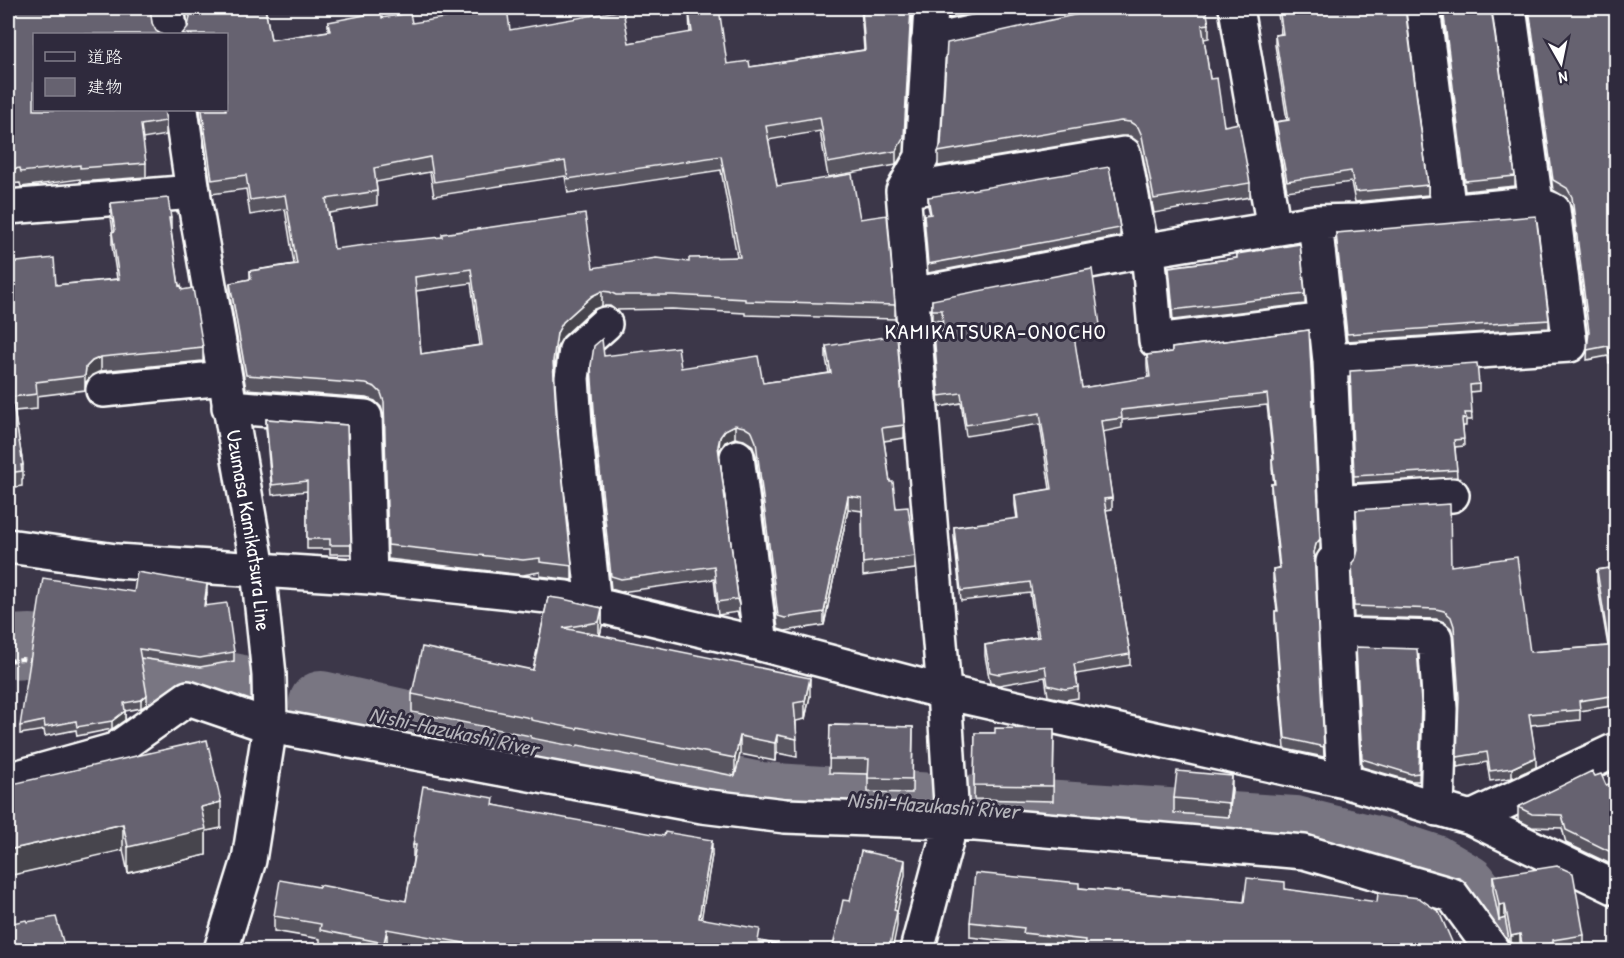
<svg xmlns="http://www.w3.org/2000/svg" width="1624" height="958" viewBox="0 0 1624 958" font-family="'Patrick Hand','Klee One',sans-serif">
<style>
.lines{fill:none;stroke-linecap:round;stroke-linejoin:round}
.river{stroke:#797682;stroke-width:64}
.minor-casing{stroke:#fff;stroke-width:38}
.major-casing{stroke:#fff;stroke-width:38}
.path{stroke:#fff;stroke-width:4;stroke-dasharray:6 4.5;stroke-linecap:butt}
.minor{stroke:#2f2a3d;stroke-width:33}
.major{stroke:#2f2a3d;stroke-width:33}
.wall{fill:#585460;stroke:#fff;stroke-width:1.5;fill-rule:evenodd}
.shaded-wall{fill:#47454e;stroke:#fff;stroke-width:1.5}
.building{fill:#666270;stroke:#fff;stroke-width:1.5;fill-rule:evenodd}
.labels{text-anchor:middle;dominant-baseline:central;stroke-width:6;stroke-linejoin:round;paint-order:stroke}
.street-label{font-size:21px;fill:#fff;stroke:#2f2a3d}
.neighbourhood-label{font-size:22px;letter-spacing:1.5px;fill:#fff;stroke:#2f2a3d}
.water-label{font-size:22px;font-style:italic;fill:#b5b4ba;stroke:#2f2a3d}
</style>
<rect width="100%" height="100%" fill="#3c3749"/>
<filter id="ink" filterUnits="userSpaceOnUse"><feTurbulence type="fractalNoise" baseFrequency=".0167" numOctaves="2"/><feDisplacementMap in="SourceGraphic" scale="12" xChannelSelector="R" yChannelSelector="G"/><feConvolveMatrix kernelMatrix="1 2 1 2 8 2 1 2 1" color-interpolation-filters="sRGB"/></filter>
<g filter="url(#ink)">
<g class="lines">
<path class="river" d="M8,647L31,646L237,686
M321,703L513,746L759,794L1295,828L1383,850L1432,866L1466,886L1503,937L1507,950"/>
<g class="minor-casing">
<path id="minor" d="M1236,8L1274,229
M1423,8L1449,213
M1509,8L1536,203
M928,42L1079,9
M903,191L1124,154L1142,251
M8,207L193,192
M1315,222L1330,361L1339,561L1333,562L1336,635
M1148,250L1156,341L1326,320
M912,295L1142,251L1315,222L1358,221L1536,203L1553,210L1570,345L1330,361
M103,390L224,378
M229,407L365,417L370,577
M737,457L761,644
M1336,503L1452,495
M8,546L116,561L370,577L566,598L761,644L944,692L1344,781L1471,818L1616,888
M594,605L576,439L572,378L576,350L605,324
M8,780L115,750L188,698L270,726L702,806L785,816L952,822L1304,852L1452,895L1492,950
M1344,781L1336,635L1435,638L1440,709L1437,809
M1471,818L1616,750
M917,950L952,819L944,692L903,191L922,157L931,8"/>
</g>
<g class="major-casing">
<g id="major">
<path d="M167,8L171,34"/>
<path id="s1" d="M181,110L193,192L258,569L269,675L270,726L249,860L221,950"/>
</g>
</g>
<path class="path" d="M8,661L22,659L33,661"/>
<use href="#minor" class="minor"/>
<use href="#major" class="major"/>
</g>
<path class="wall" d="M8,8L34,34L166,121V135L142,139L146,163V177L80,182V179L21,187L20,183L8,184Z
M186,8H265L271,40L328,31V22L382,18L412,23L510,30L629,43L690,33L689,12L727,64L750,67L864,50L861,8H912L904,152L896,165L828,177L820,131L768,140L777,186L860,219L895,305V319L745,315V313L672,309L616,310L610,306H602L592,310L563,337L557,347L554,371L557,427L572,566V580L540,576V572L523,575L388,559L384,416L381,407L375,401L366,398L246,389L230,297V283L250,279V271L294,264L285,209L250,215L246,189L212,194L200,110H226L188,27ZM721,170L737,257L689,262L593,268L334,249L329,213L377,205V191L376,182L430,172L434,196L565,176L568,193ZM471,283L480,345L421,354L416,291Z
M744,8H772L744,12Z
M1277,8H1405L1428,185V195L1355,202L1351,182L1287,191L1276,132V122L1287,120L1275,45V35L1281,34Z
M1442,8H1491L1515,176V186L1465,191Z
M1528,8H1617V362L1609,363L1608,356L1587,360L1588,338L1572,208L1567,198L1553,190Z
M1083,13L1209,24V38L1204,39L1210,79L1224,126L1250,183V197L1154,213L1142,151L1138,142L1130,136H1121L938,166V152Z
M928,197L1120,228V236L928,273L924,224V215L930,214L928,206Z
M111,203L171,218V230L179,286L182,290L203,347V361L101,371L92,375L86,382L85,390L37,396V409L14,411L23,465V479H22V486L8,488V263L56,285L117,279L112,246V232H113L111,217Z
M1336,233L1549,320V328L1347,341Z
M1237,254L1305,294V304L1173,320L1169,267L1237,258Z
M932,300L1100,325V335L1074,340L1082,388L1148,378L1147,366V355L1172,352V348L1309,330L1320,549L1316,555L1315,561L1324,757L1285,749L1278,664L1275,621V611H1277L1273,580V569L1279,568L1271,495V484H1274L1272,469V459H1273L1267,405L1122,420V428L1102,432L1112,498V509L1106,510L1130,654V665L1076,674L1078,687V698L1065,700L1048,696L1045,677L999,685L990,683L985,656V645L1037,637L1030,593L961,601L954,537V527L1017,519L1015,505V495L1050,489L1040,424L966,436L961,403L939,407L934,332L942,331V321L932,320Z
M826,346L904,425V438L884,441L890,482L896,508L915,556V569L863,576L862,511L848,509L824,625L785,631L778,629L756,455L752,445L744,440L735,438L725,442L720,450L719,453L739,605V618L737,612L718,615L714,579L621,592L611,589L595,437L591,366L604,356L681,368L763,383L829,373L826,359Z
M1350,378L1479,384V391L1470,392L1472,420H1466V426H1463L1464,446L1455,447L1457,477L1354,483Z
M266,419L347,425L351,554H330V549H307V491L272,495L266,429Z
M1356,510L1451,566L1530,652L1608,646L1597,581V570L1617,567V705L1580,711V720L1531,725L1536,767L1512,778L1490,781L1487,762L1457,767L1458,705L1454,637L1451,628L1444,622L1436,619L1354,617L1352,574L1357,552Z
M134,592L207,593L205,605L234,652V661L200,667L140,658L147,704L141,708L125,711V720L112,729L77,736L76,730L45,736L44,730L20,734V726Z
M548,597L602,608V626L600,635L810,696L805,719L796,721L797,757L777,753L775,761L740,754L735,776L578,745L577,747L531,738V736L412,712V694L533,670Z
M1356,654L1421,702L1419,781H1411L1362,767Z
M830,725L913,727L912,793L868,792V774L829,773Z
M1054,729L1053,801L974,799L975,733H995Z
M1595,776L1606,785L1617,782V867L1566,843L1562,828L1532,827L1518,820V807Z
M8,787L221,828L206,831V855L128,873L123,850Z
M1232,790L1229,817L1174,813V798Z
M494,805L712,855L701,918L760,941L812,951H422L387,944L386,951H347L320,945V939L274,931V916L406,901L413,860V845Z
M1493,876L1584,935V949L1576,951H1521L1520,948L1511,950L1505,918L1499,920L1493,890Z
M1079,888L1244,902L1285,889L1456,951H1049L1023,948V943L970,937V922Z
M27,922L64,945V951H8Z"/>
<path class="shaded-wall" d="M911,8H912L904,152L896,165V151Z
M949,8H998L949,18Z
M602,291V306L592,310L563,337L557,347L553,376V361L557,333L563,322L592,296Z
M101,357V371L92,375L86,382L85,390V376L86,367L92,361Z
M735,425V438L725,442L720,450L718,459L720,437L725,430Z
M848,496V509L824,625V612Z
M1320,539V549L1316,555L1314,563V552L1316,544Z
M207,584V593L204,614V606Z
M602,608V626L599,640V622Z
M810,678V696L805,719V701Z
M147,695V704L141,708V700Z
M125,711V720L112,729V721Z
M777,735V753L775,761V743Z
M740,736V754L735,776V758Z
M1536,757V767L1512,778V768Z
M1232,776V790L1229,817V803Z
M221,802V828L206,831V855L128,873V847L201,807Z
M123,824V850L8,876V850Z
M712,840V855L699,933V918Z
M905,860V875L897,912V926L892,951H889L894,910Z
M1505,904V918L1499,920V905Z
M387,929V944L386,951H384V943Z
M1520,934V948L1511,950V936Z"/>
<path class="building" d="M8,8H150L152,23L156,31L161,34H34V110H164L166,121L141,125L146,163L80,168V165L21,172L20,168L8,170Z
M188,8H265L271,40L330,31L328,22L381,12L382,18L410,13L412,23L507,8L510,30L623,10L629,43L692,32L689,12L719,8L727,64L749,61L750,67L865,50L862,8H911L904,137L896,151L828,163L820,117L766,126L777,186L852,174L860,219L887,215L895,305L745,301V299L672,295H616L610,292L602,291L592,296L563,322L557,333L553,361L557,427L572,566L540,562V558L523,560L388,545L384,402L381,393L375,387L366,384L246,375L230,283L251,279L250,271L297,264L285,195L250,200L246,175L212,180L202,110H226V34H182L188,27L190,17ZM721,156L740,257L689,258V262L656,258L593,268L585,214L442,234V237L390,242L334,249L326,199L377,191L374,168L430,157L434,182L565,161L568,179ZM471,269L482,345L421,354L415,277Z
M1092,8H1206L1209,24L1202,25L1210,79L1217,78L1224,126L1239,123L1250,183L1154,199L1142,136L1138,127L1130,122L1121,121L938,152L941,144L947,43L1083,13Z
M1279,8H1405L1428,185L1355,192L1351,171L1287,181L1276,122L1289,120L1275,35L1283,34Z
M1443,8H1491L1515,176L1465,181Z
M1529,8H1617V352L1609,353L1608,346L1587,350L1589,332L1572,197L1567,188L1553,180Z
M1109,167L1120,228L928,264L924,215L931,214L928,197Z
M168,198L171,218H169L179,286L181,285L182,290L193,288L203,347L101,357L92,361L86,367L85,376L36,382L37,394L12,397L23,465H21L22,471L8,473V263L54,258L56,285L119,279L112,232L115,231L111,203Z
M1536,216L1549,320L1347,334L1336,233Z
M1300,244L1305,294L1173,310L1169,267L1237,258V254Z
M1092,269L1100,325L1073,329L1082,388L1150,377L1147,355L1172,352V348L1309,330L1320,539L1316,544L1314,552L1324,747L1285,738L1278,654L1275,611H1278L1273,569L1280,568L1271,484H1275L1272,459H1274L1267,394L1121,410L1122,418L1101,421L1112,498L1104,499L1130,654L1074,664L1078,687L1065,689L1048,685L1045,666L999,674L990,672L985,645L1039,637L1030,582L961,591L954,527L1018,518L1015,495L1052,489L1040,413L966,425L961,393L939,396L934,332L943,331L942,310H932V300Z
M897,335L904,425L882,428L890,482H893L896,508L908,507L915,556L863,563L862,498L848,496L824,612L785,618L778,616L756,442L752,432L744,427L735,425L725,430L720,437L718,446L739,605L737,599L718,602L714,566L621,579L611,576L595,424L591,366L594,346L602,339L604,356L678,347L681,368L758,356L763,383L831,373L826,346Z
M1477,363L1479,384L1470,385L1472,413H1465L1466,418L1462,419L1464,439L1454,440L1457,470L1354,476L1350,371Z
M266,419L347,425L351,545H330V539H307V481L272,485Z
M1450,504L1451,566L1517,557L1530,652L1609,646L1597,570L1617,567V695L1579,701L1580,710L1529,714L1536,757L1512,768L1490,771L1487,752L1457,757L1459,697L1454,626L1451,617L1444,611L1436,609L1354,606L1352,563L1356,558L1358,550L1356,510Z
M137,572L207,584L204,606L227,603L234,652L200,658L139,649L147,695L141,700L124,703L125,711L112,721L77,727L76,721L45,727L44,721L20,726L43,578L134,592Z
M548,597L563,599L602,608L599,622L563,628L810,678L805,701L794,703L797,739L777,735L775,743L740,736L735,758L578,727L577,729L531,720V718L412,694L422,647L533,670Z
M1356,647L1417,649L1421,702L1419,773L1411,774L1362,759Z
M830,725L913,727L912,779L868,778L869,759H829Z
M995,728L1054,729L1053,786L974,785L975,733H995Z
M207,740L221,802L201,807L206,829L128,847L123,824L8,850V785Z
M1177,771L1232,776L1229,803L1174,798Z
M1592,771L1595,776L1601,774L1606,785L1617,782V855L1566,830L1562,815L1532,814L1518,807Z
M423,786L494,798L493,805L664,836L665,832L712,840L699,918L760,929L758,941L812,951H508L387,929L384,943L320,930L321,924L274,916L280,880L319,887V885L406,901L416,845H413Z
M861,851L905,860L894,910L897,911L889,951H832L843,900L850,901Z
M1557,866L1573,873L1584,935L1553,940V943L1523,949L1520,934L1511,936L1505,904L1499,905L1493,876Z
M975,873L1079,883V888L1244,902L1247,878L1285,882V889L1377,902L1378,893L1419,898L1439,912L1456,951H1093L1084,950L1085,940L1023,933L1024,928L970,922Z
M56,917L64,945L37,951H8V924L26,920L27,922Z
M1612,947H1617V951H1611Z"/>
</g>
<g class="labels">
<g class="street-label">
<text stroke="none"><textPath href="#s1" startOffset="426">Uzumasa Kamikatsura Line</textPath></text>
</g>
<g class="neighbourhood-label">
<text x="996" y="331">KAMIKATSURA-ONOCHO</text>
</g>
<g class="water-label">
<text transform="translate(454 731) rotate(12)">Nishi-Hazukashi River</text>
<text transform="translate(933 805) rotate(4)">Nishi-Hazukashi River</text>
</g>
</g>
<rect width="1624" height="958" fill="none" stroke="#2f2a3d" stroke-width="30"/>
<rect x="15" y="15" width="1594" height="928" fill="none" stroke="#fff" stroke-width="2" filter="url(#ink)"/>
<rect x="33" y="33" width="195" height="78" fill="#2f2a3d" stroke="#827f8b" stroke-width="1.5"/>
<rect x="45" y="52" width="30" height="9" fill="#2f2a3d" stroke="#827f8b" stroke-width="1.5"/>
<text x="87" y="63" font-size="18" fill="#ffffff">道路</text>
<rect x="45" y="78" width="30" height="18" fill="#666270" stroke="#827f8b" stroke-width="1.5"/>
<text x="87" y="93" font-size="18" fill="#ffffff">建物</text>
<g transform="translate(1561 63) rotate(171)" stroke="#2f2a3d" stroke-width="4.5" paint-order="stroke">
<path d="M0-4.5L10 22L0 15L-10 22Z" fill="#ffffff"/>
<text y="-9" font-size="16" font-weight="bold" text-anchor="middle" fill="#ffffff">N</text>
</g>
</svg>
